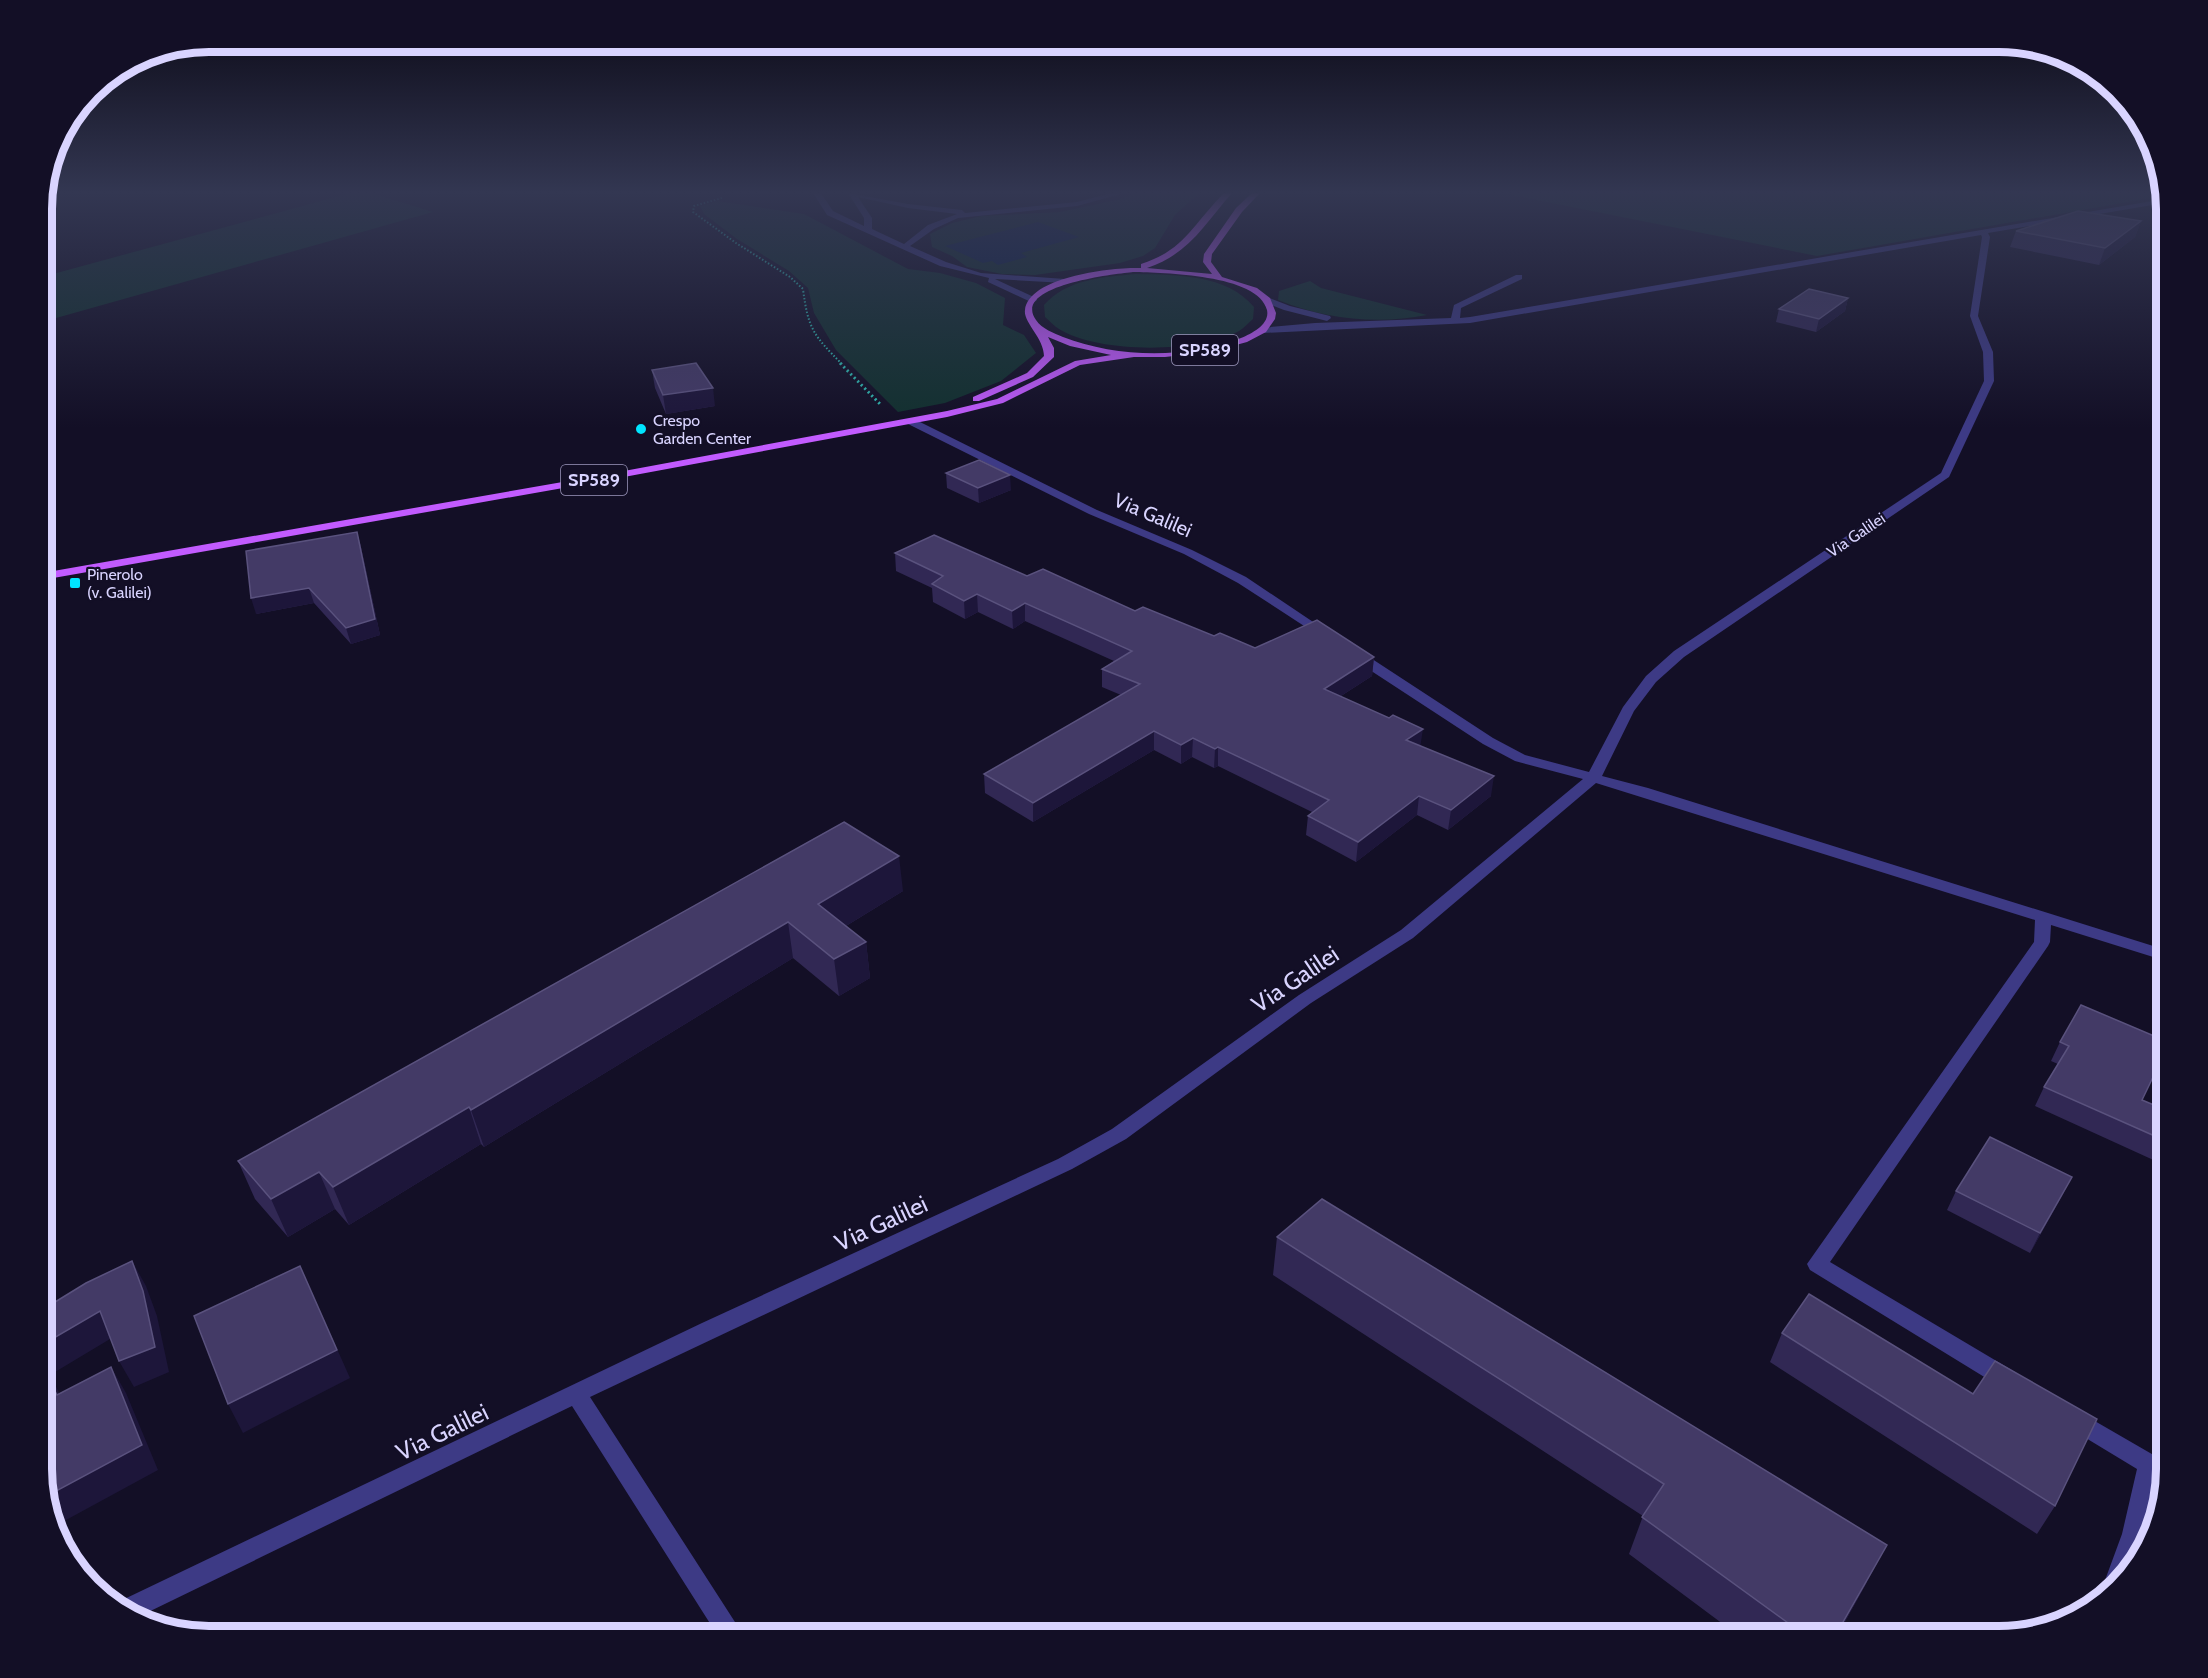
<svg xmlns="http://www.w3.org/2000/svg" width="2208" height="1678" viewBox="0 0 2208 1678" font-family="Cabin,sans-serif">
<style>
.green{fill:#12302f}
.water{fill:#0c2248}
.lines{fill:none;stroke-linecap:round;stroke-linejoin:round}
.path-far1{stroke:#2fb8b0;stroke-width:2;stroke-dasharray:1.5 2;stroke-linecap:butt}
.path{stroke:#2fb8b0;stroke-width:3;stroke-dasharray:2 3;stroke-linecap:butt}
.minor{fill:#3d3a85;fill-rule:evenodd}
.major{fill:#c25bff;fill-rule:evenodd}
.wall{fill:#312854}
.shaded-wall{fill:#1d163a}
.building{fill:#433a66;stroke:#5a527e;stroke-width:1.5}
.poi-dot{fill:#00e5ff;stroke:#130f26;stroke-width:2}
.labels{text-anchor:middle;dominant-baseline:central;stroke-width:4.5;stroke-linejoin:round;paint-order:stroke}
.far-poi-label{font-size:16px;fill:#d9d4ff;stroke:#130f26;text-anchor:start}
.far-street-label{font-size:16px;fill:#d9d4ff;stroke:#130f26}
.shield{fill:#130f26;stroke:#9e99be;stroke-width:1.5}
.shield-label{font-size:18px;font-weight:bold;fill:#d9d4ff}
.street-label{font-size:20px;fill:#d9d4ff;stroke:#130f26}
.near-street-label{font-size:24px;fill:#d9d4ff;stroke:#130f26}
.rim{fill:none;stroke:#d9d4ff;stroke-width:8}
</style>
<rect width="100%" height="100%" fill="#130f26"/>
<path class="green" d="M350,193H371L433,212L42,322V277Z
M1134,193H1199L1175,215L1155,248L1143,256L1120,263L1035,275L1002,274L967,267L952,256L932,247L930,234L952,223L981,216L1060,212L1121,199Z
M1502,193H2162L2163,196L1817,256Z
M717,201L804,214L908,269L940,273L976,283L1005,298L1003,325L1024,335L1036,353L1001,381L945,403L898,412L836,350L814,313L808,288L789,271L737,239L704,214L700,206Z
M1136,274C1176,275 1227,274 1254,307L1253,319C1248,323 1244,328 1239,331C1198,353 1100,354 1059,329C1054,326 1050,321 1045,317L1044,305C1067,279 1103,277 1136,274Z
M1310,281L1321,288L1427,315C1378,325 1324,319 1278,300L1279,291Z"/>
<path class="water" d="M1038,222L1079,237L1021,253L1027,257L998,265L992,261L983,263L945,246Z"/>
<g class="lines">
<path class="path-far1" d="M722,198L694,206L693,212L736,243L790,277L803,289C808,329 814,336 842,364"/>
<path class="path" d="M840,363L881,405"/>
<path class="minor" d="M813,193H821L833,211L864,226V218L848,193L908,204L962,210L965,213L1077,202L1111,193H1124L1077,206L958,218L934,229L910,246L946,262L981,273L1065,279L1069,281L1065,283L995,279L1036,298L1037,300L1033,303L988,282L989,278L940,266L827,215ZM858,197L908,208L957,214L928,225L904,244L872,229V218Z
M2164,199V203L1988,233L1990,237L1978,316L1993,352L1994,381L1949,477L1684,657L1656,682L1634,711L1602,776L1648,788L2166,950V961L2051,925L2050,942L2048,946L1830,1262L2015,1372L2018,1379L2015,1386L2007,1388L1999,1386L1810,1270L1807,1264L2034,942L2035,920L1596,783L1413,938L1311,1003L1126,1139L1072,1169L590,1397L744,1636H718L572,1406L138,1617L115,1605L116,1603L702,1323L1058,1159L1112,1129L1299,995L1401,930L1583,779L1515,761L1483,744L1353,659L1352,656L1353,653H1363L1493,738L1525,755L1589,772L1623,707L1646,676L1674,651L1941,473L1984,381L1983,352L1970,316L1982,237L1981,235L1470,323L1263,333L1259,330L1260,328L1315,323L1451,318L1454,305L1516,275H1522V279L1461,308L1460,318L1470,317Z
M1267,297L1290,306L1330,316L1331,318L1327,321L1284,310L1264,302L1263,300Z
M906,419H914L1097,510L1192,550L1246,577L1331,634L1329,637H1321L1238,583L1184,554L1089,514L906,423Z
M2074,1409L2157,1457L2160,1464C2154,1495 2150,1543 2132,1569C2126,1577 2115,1584 2107,1590L2104,1583L2122,1534L2137,1469L2066,1426L2063,1419L2066,1412Z"/>
<path class="major" d="M1224,193H1232C1204,225 1189,254 1147,268L1212,274L1203,262L1204,254L1236,208L1252,193H1260L1242,212L1212,254L1211,262L1222,277L1257,288L1270,298L1276,313L1275,319L1266,332L1247,342L1210,352L1165,357H1134L1080,365L1003,403L947,417L597,482L42,580V573L597,476L947,411L997,399L1075,361L1111,355L1070,346L1048,337L1054,348V357L1033,377L979,401H973V397L1027,373L1044,356C1044,338 1023,322 1025,310C1029,276 1114,267 1141,268V264C1185,250 1193,224 1224,193ZM1133,272C1163,273 1258,274 1267,310C1270,324 1253,333 1241,338C1187,359 1117,358 1063,337C1054,333 1042,329 1036,320C1011,285 1116,274 1133,272Z"/>
</g>
<path class="wall" d="M2141,221L2135,237L2099,265L2010,247L2016,231Z
M1848,298L1845,311L1816,332L1776,322L1779,309Z
M652,370L715,406L666,414L655,388Z
M946,473L1011,490L979,503L947,488Z
M357,532L361,547L380,635L351,644L314,603L256,614Z
M895,553L1027,576L1214,636L1255,648L1374,657L1372,676L1341,696L1421,746L1491,796L1448,830L1417,815L1356,862L1306,835L1308,816L1312,812L1218,766L1214,768L1192,757L1181,764L1154,750L1033,822L985,793L984,774L1121,695L1102,687V669L1114,661L1025,621L1013,629L978,612L965,619L933,602L932,588L896,571Z
M844,822L903,891L846,926L866,942L870,978L839,996L793,958L484,1147L481,1144L349,1225L335,1209L288,1237L255,1199L238,1161Z
M2081,1005L2142,1100L2166,1110V1152L2160,1163L2035,1106L2044,1087L2058,1064L2051,1061L2060,1042Z
M1956,1191L2062,1196L2030,1253L1947,1210Z
M1277,1237L1867,1582L1837,1636H1739L1629,1554L1643,1516L1273,1275Z
M1782,1333L2055,1506L2037,1534L1770,1362Z"/>
<path class="shaded-wall" d="M2141,221L2135,237L2099,265L2105,248Z
M1848,298L1845,311L1816,332L1819,319Z
M713,388L715,406L666,414L663,395Z
M1010,475L1011,490L979,503L978,488Z
M357,532L361,547L380,635L351,644L346,628Z
M309,588L314,603L256,614L251,598Z
M977,594L978,612L965,619L964,601Z
M1025,603V621L1013,629L1012,611Z
M1374,657L1372,676L1322,708L1324,689Z
M1423,729L1420,748L1406,740Z
M1154,731V750L1033,822V803Z
M1193,738L1192,757L1181,764V745Z
M1218,747V766L1214,768L1215,749Z
M1494,776L1491,796L1448,830L1451,810Z
M1419,796L1417,815L1356,862L1358,842Z
M899,856L903,891L823,940L818,904Z
M788,922L793,958L484,1147L471,1110Z
M866,942L870,978L839,996L834,959Z
M469,1107L481,1144L349,1225L333,1187Z
M319,1172L335,1209L288,1237L271,1199Z
M2072,1177L2062,1196L2030,1253L2040,1233Z
M132,1261L146,1286L157,1316L169,1372L134,1387L119,1361Z
M300,1266L350,1378L243,1433L228,1404Z
M100,1311L115,1336L50,1375L73,1420L57,1395L42,1365V1345Z
M111,1367L126,1393L158,1470L55,1526L47,1496Z
M1887,1545L1867,1582L1837,1636H1835Z"/>
<path class="building" d="M2078,211L2141,221L2105,248L2016,231Z
M1809,289L1848,298L1819,319L1779,309Z
M696,363L713,388L663,395L652,370Z
M979,460L1010,475L978,488L946,473Z
M357,532L375,619L346,628L309,588L251,598L246,551Z
M934,535L1027,576L1043,569L1135,611L1143,607L1214,636L1220,633L1255,648L1317,620L1374,657L1324,689L1389,718L1393,715L1423,729L1406,740L1494,776L1451,810L1419,796L1358,842L1308,816L1329,800L1218,747L1215,749L1193,738L1181,745L1154,731L1033,803L984,774L1140,684L1102,669L1132,651L1025,603L1012,611L977,594L964,601L932,584L943,576L895,553Z
M844,822L899,856L818,904L866,942L834,959L788,922L471,1110L469,1107L333,1187L319,1172L271,1199L238,1161Z
M2081,1005L2166,1041V1050L2142,1100L2166,1110V1141L2044,1087L2069,1046L2060,1042Z
M1990,1137L2072,1177L2040,1233L1956,1191Z
M1322,1199L1887,1545L1835,1636H1806L1642,1517L1664,1484L1277,1237Z
M132,1261L143,1291L155,1347L119,1361L100,1311L42,1345V1310L86,1283Z
M300,1266L337,1350L228,1404L194,1316Z
M1809,1294L1973,1394L1995,1361L2097,1419L2055,1506L1782,1333Z
M42,1365L57,1395L111,1367L142,1445L47,1496L42,1479Z
M280,1629L282,1636H268Z"/>
<linearGradient id="sky" x2="0" y2="1"><stop stop-color="#0a0815"/><stop offset="0.45" stop-color="#333752"/><stop offset="1" stop-color="#333752" stop-opacity="0"/></linearGradient>
<rect width="2208" height="428" fill="url(#sky)"/>
<g class="poi-dot">
<circle cx="641" cy="429" r="6"/>
<rect x="69" y="577" width="12" height="12" rx="3"/>
</g>
<g class="labels">
<g class="far-poi-label">
<text x="653" y="420">Crespo<tspan x="653" dy="18">Garden Center</tspan></text>
<text x="87" y="574">Pinerolo<tspan x="87" dy="18">(v. Galilei)</tspan></text>
</g>
<g class="far-street-label">
<text transform="translate(1856 535) rotate(-34)">Via Galilei</text>
</g>
<g class="shield">
<rect x="1172" y="335" width="66" height="30" rx="4.5"/>
<rect x="561" y="465" width="66" height="30" rx="4.5"/>
</g>
<g class="shield-label">
<text x="1205" y="350">SP589</text>
<text x="594" y="480">SP589</text>
</g>
<g class="street-label">
<text transform="translate(1153 515) rotate(23)">Via Galilei</text>
</g>
<g class="near-street-label">
<text transform="translate(1295 979) rotate(-34)">Via Galilei</text>
<text transform="translate(881 1223) rotate(-25)">Via Galilei</text>
<text transform="translate(442 1432) rotate(-26)">Via Galilei</text>
</g>
</g>
<path d="M0 0H2208V1678H0ZM209 52H1999A157 157 0 0 1 2156 209V1469A157 157 0 0 1 1999 1626H209A157 157 0 0 1 52 1469V209A157 157 0 0 1 209 52Z" fill="#130f26" fill-rule="evenodd"/>
<path class="rim" d="M209 52H1999A157 157 0 0 1 2156 209V1469A157 157 0 0 1 1999 1626H209A157 157 0 0 1 52 1469V209A157 157 0 0 1 209 52Z"/>
</svg>
